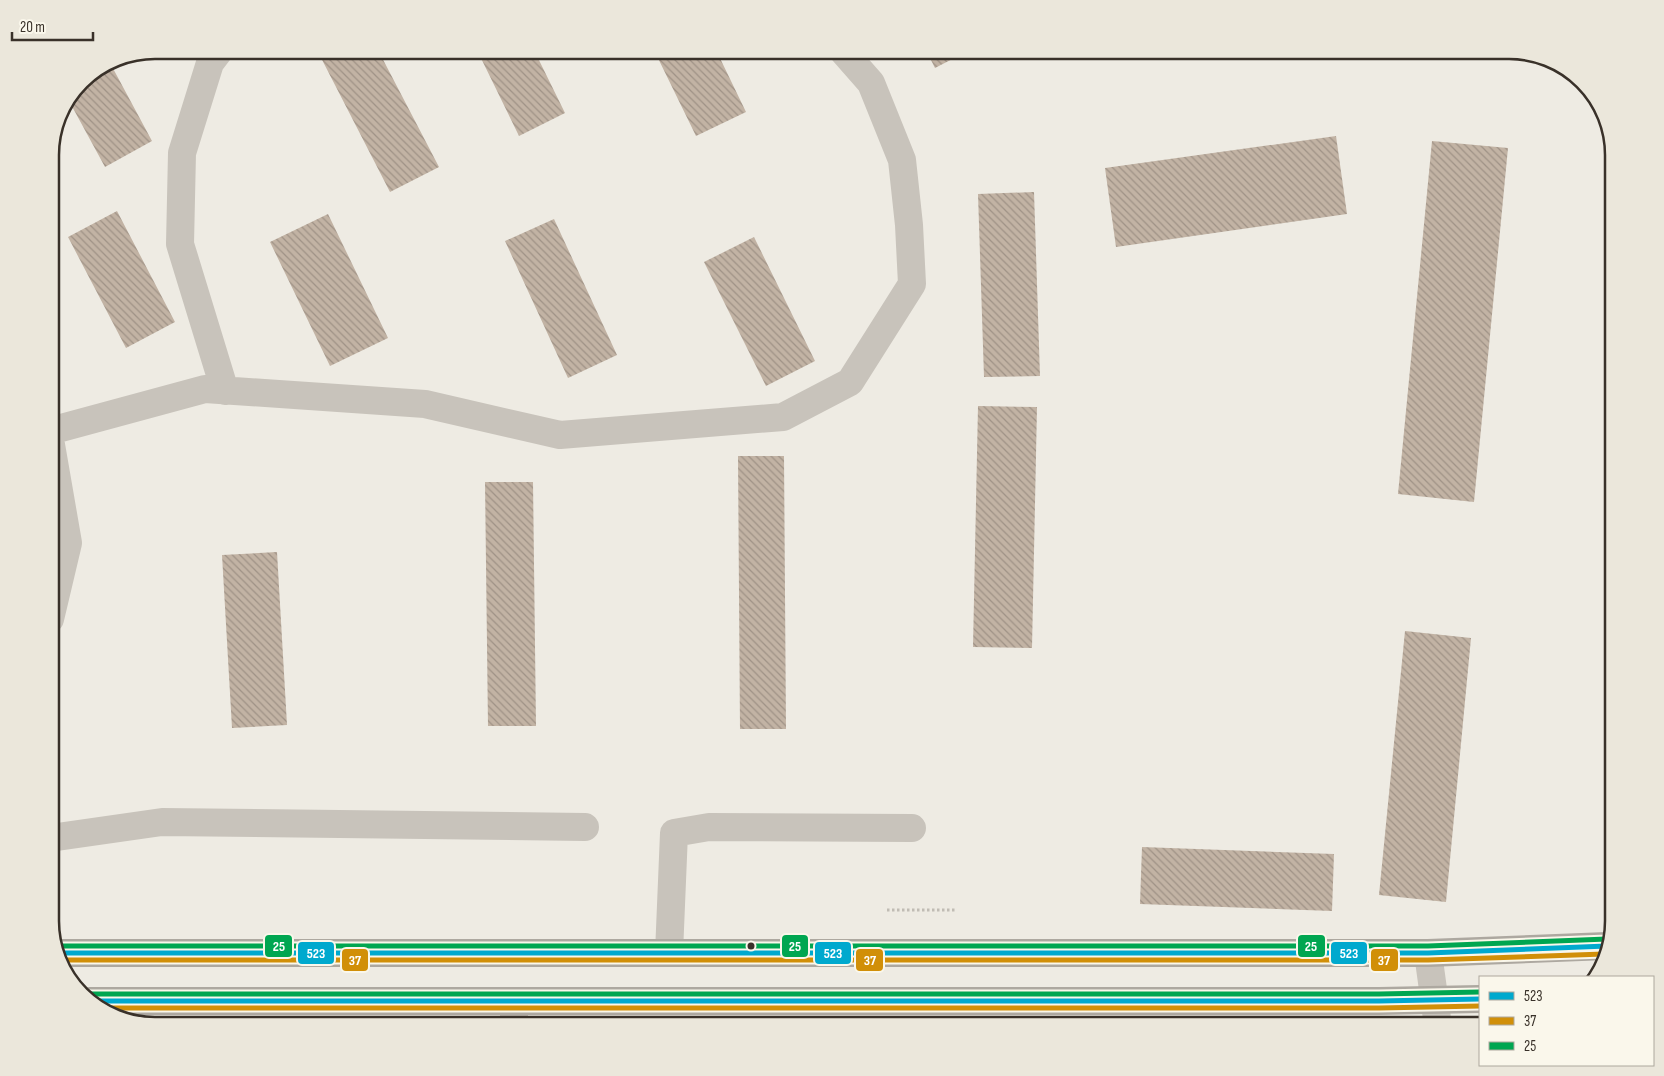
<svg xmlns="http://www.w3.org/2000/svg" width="1664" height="1076" viewBox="0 0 1664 1076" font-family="'Sofia Sans Condensed',sans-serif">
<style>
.building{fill:url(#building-back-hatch)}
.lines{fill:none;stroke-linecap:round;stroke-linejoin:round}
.path{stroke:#c0bcb4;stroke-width:3;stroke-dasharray:2.5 2.5;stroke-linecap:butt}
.minor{stroke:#c8c3bb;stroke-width:28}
.major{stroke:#ada8a0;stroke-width:28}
.bus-1-casing{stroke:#faf7eb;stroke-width:9}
.bus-2-casing{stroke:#faf7eb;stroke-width:9}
.bus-3-casing{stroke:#faf7eb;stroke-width:9}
.bus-1{stroke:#00a9ce;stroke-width:5}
.bus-2{stroke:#d18f08;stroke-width:5}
.bus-3{stroke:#00a651;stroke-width:5}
.bus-dot{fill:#393129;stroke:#faf7eb;stroke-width:2}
.rim{fill:none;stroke:#393129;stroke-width:2.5}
.line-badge{stroke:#faf7eb;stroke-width:2}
.badge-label{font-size:14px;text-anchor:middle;font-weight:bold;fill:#fff}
</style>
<defs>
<pattern id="building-back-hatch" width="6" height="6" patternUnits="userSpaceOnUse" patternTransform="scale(1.25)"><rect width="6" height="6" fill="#c2b3a4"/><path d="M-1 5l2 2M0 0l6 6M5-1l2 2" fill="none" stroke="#9f9286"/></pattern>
</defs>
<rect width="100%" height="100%" fill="#eeebe3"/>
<path class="building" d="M317,50H378L439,167L390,192Z
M477,50H534L565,113L519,136Z
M654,50H716L746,112L696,136Z
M926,50H970L935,68Z
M109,61L152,141L105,167L68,99L81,80Z
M1336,136L1347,214L1116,247L1105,168Z
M1432,141L1508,148L1474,502L1398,494Z
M1034,192L1040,376L984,377L978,194Z
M117,211L175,322L126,348L68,237Z
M328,214L388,338L330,366L270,242Z
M554,219L617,355L568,378L505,241Z
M754,237L815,361L766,386L704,262Z
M978,406L1037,407L1032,648L973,647Z
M738,456H784L786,729H740Z
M485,482H533L536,726H488Z
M277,552L287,725L232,728L222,555Z
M1405,631L1471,638L1446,902L1379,895Z
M1142,847L1334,854L1332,911L1140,904Z"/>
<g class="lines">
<path class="path" d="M887,910H956"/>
<path class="minor" d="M220,50L210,63L182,153L180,244L225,391
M50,431L205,389L425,404L560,435L783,417L850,382L912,284L909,225L902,160L871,83L842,50
M50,439L68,543L50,619
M50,838L162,822L585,827
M669,953L674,833L709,827L912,828
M1428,953L1438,1026
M514,1026V1001"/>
<path class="major" d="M58,953H1428L1607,946
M90,1001H1379L1480,999"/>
<g class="bus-1-casing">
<path id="bus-1" d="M58,953H1428L1607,946
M90,1001H1379L1480,999"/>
</g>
<g class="bus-2-casing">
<path id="bus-2" d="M60,960H1428L1604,954
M97,1008H1379L1480,1006"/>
</g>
<g class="bus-3-casing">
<path id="bus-3" d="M58,946H1428L1607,939
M90,994H1379L1480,992"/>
</g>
<use href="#bus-1" class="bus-1"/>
<use href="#bus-2" class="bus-2"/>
<use href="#bus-3" class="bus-3"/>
</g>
<circle class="bus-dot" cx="751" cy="946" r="4.5"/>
<path d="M0 0H1664V1076H0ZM155 59H1509A96 96 0 0 1 1605 155V921A96 96 0 0 1 1509 1017H155A96 96 0 0 1 59 921V155A96 96 0 0 1 155 59Z" fill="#ebe7db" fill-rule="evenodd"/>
<path class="rim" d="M155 59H1509A96 96 0 0 1 1605 155V921A96 96 0 0 1 1509 1017H155A96 96 0 0 1 59 921V155A96 96 0 0 1 155 59Z"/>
<g class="line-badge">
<rect x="264" y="934" width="29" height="24" rx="5" fill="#00a651"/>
<rect x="781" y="934" width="28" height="24" rx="5" fill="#00a651"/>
<rect x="1297" y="934" width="29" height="24" rx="5" fill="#00a651"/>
<rect x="297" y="941" width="38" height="24" rx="5" fill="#00a9ce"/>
<rect x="814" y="941" width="38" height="24" rx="5" fill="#00a9ce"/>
<rect x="1330" y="941" width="38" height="24" rx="5" fill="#00a9ce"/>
<rect x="341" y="948" width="28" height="24" rx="5" fill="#d18f08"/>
<rect x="855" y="948" width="29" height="24" rx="5" fill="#d18f08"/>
<rect x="1370" y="948" width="29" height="24" rx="5" fill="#d18f08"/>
</g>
<g class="badge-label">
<text x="279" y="951">25</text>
<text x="795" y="951">25</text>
<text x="1311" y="951">25</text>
<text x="316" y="958">523</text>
<text x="833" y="958">523</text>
<text x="1349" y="958">523</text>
<text x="355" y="965">37</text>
<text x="870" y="965">37</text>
<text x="1384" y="965">37</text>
</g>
<rect x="1479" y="976" width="175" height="90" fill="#faf7eb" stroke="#ada89d"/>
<rect x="1489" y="992" width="25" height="8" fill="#00a9ce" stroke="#ada89d"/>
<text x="1524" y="1001" font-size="15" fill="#393129">523</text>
<rect x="1489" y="1017" width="25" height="8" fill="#d18f08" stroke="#ada89d"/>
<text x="1524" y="1026" font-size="15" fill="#393129">37</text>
<rect x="1489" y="1042" width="25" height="8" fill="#00a651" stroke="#ada89d"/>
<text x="1524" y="1051" font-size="15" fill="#393129">25</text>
<path d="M12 32v8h81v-8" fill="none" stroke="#393129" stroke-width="2.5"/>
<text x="20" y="32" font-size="15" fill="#393129" stroke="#faf7eb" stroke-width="4" paint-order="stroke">20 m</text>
</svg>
